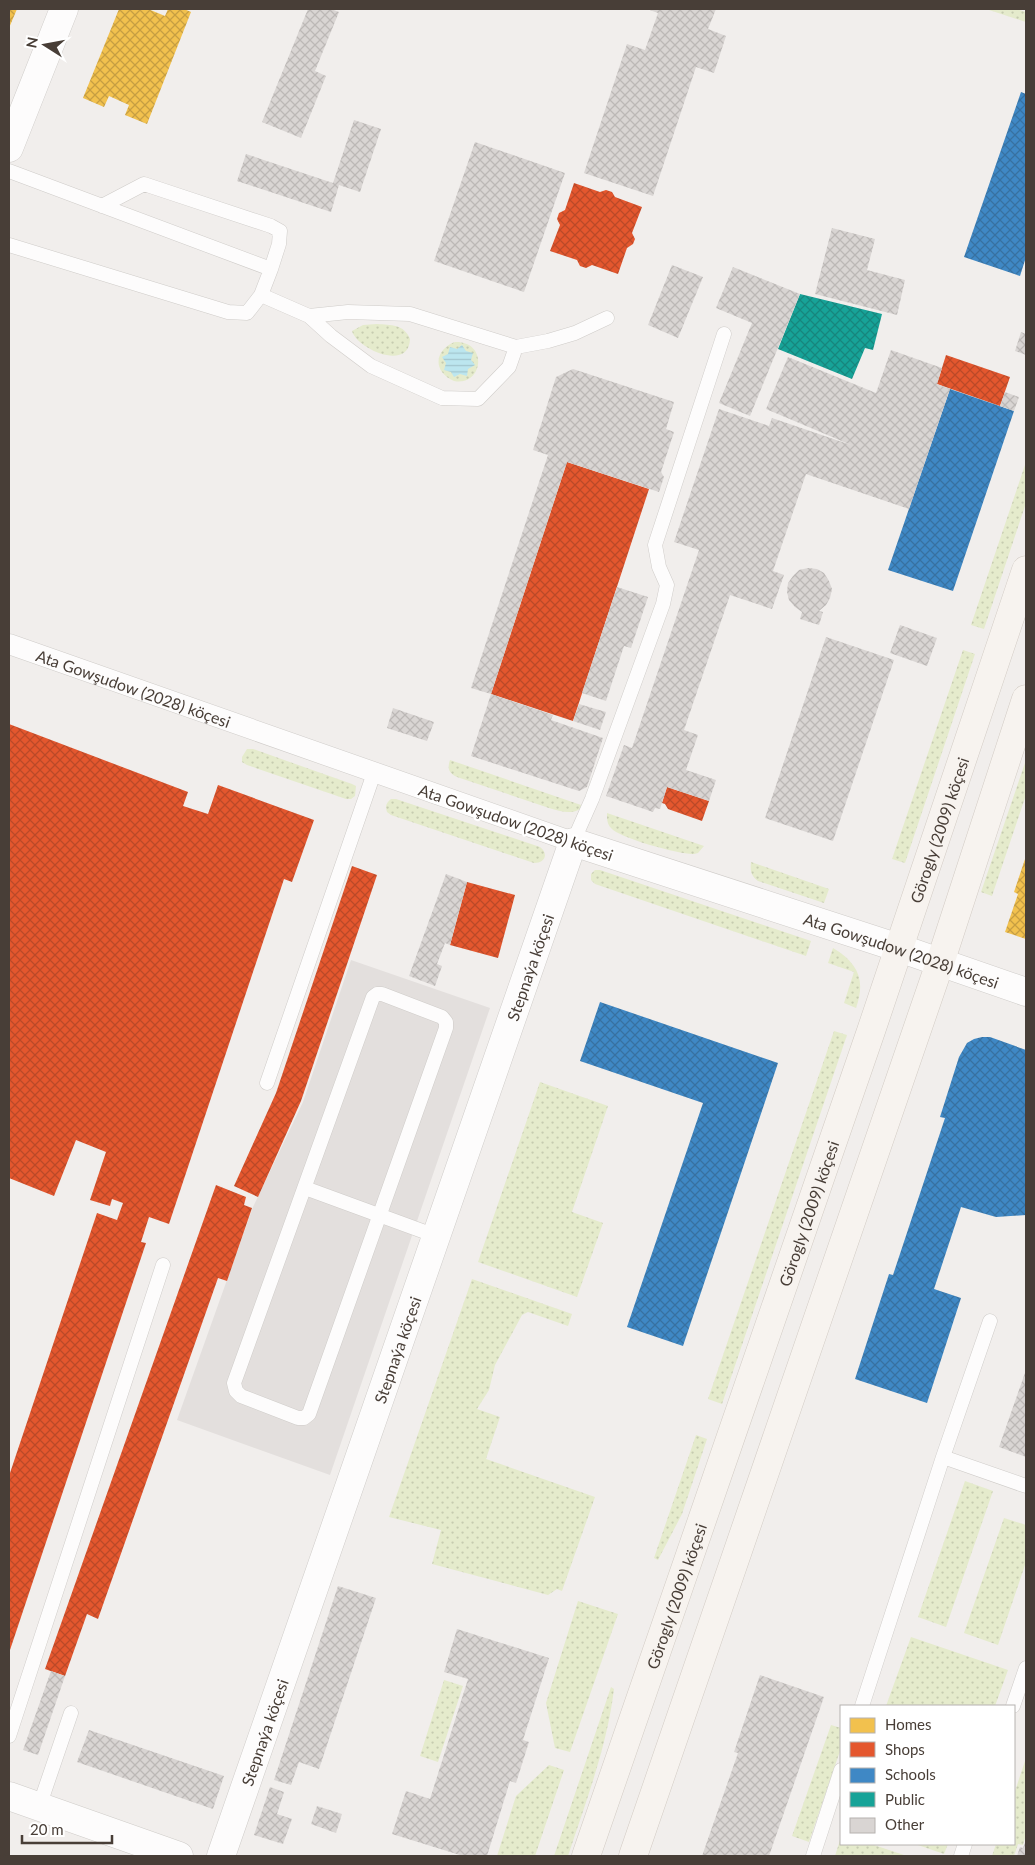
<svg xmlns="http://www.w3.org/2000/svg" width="1035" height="1865" viewBox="0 0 1035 1865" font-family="Lato,sans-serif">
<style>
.green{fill:url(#green-dots)}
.parking{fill:#e3dfdd}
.water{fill:url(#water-rules)}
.homes{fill:url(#homes-cross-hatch)}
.shops{fill:url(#shops-cross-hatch)}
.schools{fill:url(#schools-cross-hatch)}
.public{fill:url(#public-cross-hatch)}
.building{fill:url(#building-cross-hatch)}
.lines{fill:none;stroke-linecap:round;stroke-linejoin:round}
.service-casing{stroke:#cfccc9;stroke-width:15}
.pedestrian-casing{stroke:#cfccc9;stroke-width:21}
.minor-casing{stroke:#cfccc9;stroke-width:29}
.tertiary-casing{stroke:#cfccc9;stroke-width:29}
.secondary-casing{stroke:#d2cbc4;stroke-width:29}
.service{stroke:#fdfcfc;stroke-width:14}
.pedestrian{stroke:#fdfcfc;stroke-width:20}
.minor{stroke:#fdfcfc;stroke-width:28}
.tertiary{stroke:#fdfcfc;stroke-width:28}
.secondary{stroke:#f7f3ef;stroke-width:28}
.labels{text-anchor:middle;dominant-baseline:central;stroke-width:5;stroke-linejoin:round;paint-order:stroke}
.street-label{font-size:16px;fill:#483e37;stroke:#fff}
</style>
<defs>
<pattern id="green-dots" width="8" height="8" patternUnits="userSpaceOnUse" patternTransform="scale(1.25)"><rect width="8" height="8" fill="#e5ebcc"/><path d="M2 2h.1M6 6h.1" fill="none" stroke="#c6cbb0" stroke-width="1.8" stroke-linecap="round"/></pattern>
<pattern id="water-rules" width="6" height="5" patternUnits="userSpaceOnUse" patternTransform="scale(1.25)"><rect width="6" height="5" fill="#bce6ef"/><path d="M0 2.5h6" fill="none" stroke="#a3c6ce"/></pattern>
<pattern id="homes-cross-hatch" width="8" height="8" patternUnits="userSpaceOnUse" patternTransform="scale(1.25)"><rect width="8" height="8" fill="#f2c14e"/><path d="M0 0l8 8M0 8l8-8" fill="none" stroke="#c69e42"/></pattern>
<pattern id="shops-cross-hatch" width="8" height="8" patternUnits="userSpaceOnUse" patternTransform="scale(1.25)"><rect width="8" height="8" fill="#e4572e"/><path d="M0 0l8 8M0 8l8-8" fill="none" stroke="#bb4928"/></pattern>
<pattern id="schools-cross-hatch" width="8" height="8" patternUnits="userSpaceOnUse" patternTransform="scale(1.25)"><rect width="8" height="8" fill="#3f88c5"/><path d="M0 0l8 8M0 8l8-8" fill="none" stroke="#3771a1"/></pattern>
<pattern id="public-cross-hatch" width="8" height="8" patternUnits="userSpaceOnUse" patternTransform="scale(1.25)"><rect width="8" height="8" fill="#17a398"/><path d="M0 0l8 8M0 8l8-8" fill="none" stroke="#17867d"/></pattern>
<pattern id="building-cross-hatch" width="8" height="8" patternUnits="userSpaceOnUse" patternTransform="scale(1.25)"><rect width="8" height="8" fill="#d9d5d3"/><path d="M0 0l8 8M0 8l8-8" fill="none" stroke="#bcb8b6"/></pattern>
</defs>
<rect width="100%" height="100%" fill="#f1eeec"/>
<path class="green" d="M986,9H1016L1026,12V22Z
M377,324C391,325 404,324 410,339C409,372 357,349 352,331L363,325Z
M455,342C489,341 483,387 454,381C449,379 445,376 442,372C433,359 443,346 455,342Z
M1026,462V503L984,629L971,625Z
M963,650L975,654L905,863L892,859Z
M247,749H253L352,784L356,786L355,796L351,799H346L247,765L242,762V757Z
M450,760L581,805L580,809C570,815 560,811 549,808L457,777C449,773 447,769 450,760Z
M1026,760V795L992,896L981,892Z
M391,799H396L540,847C549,854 545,863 534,863L391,815L387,812C385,806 386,803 391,799Z
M607,813L704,846L698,853L694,854C681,855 619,838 611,828C607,824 607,819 607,813Z
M751,862L829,889L824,903L758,881C751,876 750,871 751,862Z
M595,870H600L811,941L806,956L595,884L591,880V874Z
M833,948C858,963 866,980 856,1008L844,1003L854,972L828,963Z
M834,1031L847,1035L722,1404L708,1399Z
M540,1082L608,1106L572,1212L603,1223L577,1297L478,1262Z
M472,1279L572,1314L568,1326L528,1312L522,1315L495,1365L489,1390L477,1409L500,1417L486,1459L595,1497L562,1591L557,1589L548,1595L432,1564L441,1530L389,1517Z
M696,1435L707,1439L682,1514L658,1560L654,1558Z
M965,1481L993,1491L946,1627L918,1617Z
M1004,1518L1026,1525V1562L998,1645L964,1633Z
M578,1601L618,1614L570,1752L555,1748L546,1703Z
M911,1637L1008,1670L995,1706H886Z
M444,1680L463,1686L438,1762L420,1756Z
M611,1687L614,1689C607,1747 586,1801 568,1856H554Z
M831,1725L841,1728V1748L809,1842L792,1836Z
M1026,1758V1835L1023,1845L1018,1844L1014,1856H992L996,1844H1014V1794Z
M549,1765L564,1770L535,1856H497L516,1796Z
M841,1837V1844H871L907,1856H835Z
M915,1844H948L944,1854Z"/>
<path class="parking" d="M351,960L490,1008L330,1475L177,1420L253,1207L303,1102Z"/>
<path class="water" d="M462,345L466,351L473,353L471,360L475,365L468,369L467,376L460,374L454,377L451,372L444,370L446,363L442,357L448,354L450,347L457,349Z"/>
<path class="homes" d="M9,9H17L9,28Z
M119,9H148L165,16L168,9H184L191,12L147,124L125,115L129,105L109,96L104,107L83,98Z
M1026,856V939L1005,932L1018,894L1014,892Z"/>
<path class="shops" d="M574,183L600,192L606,190L612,192L615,197L642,207L632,233L635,239L633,244L627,248L618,274L592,265L586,268L580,266L577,260L550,251L560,225L557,219L559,213L565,210Z
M946,355L1010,377L1000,406L937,384Z
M567,462L649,489L573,721L491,694Z
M9,724L188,792L183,806L208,814L218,785L314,820L292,882L284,879L169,1224L149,1217L141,1242L146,1243L9,1653V1476L97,1213L117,1220L123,1203L112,1199L110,1206L90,1200L106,1152L76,1140L54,1196L9,1178Z
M667,787L709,801L702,821L668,809L665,804L662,803Z
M352,866L377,875L301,1101L258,1197L234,1186L276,1093Z
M467,882L515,895L498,958L450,945Z
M216,1185L246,1197L244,1205L252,1208L227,1281L218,1278L98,1619L87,1614L65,1676L45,1669Z"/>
<path class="schools" d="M1021,92L1026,94V257L1020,276L964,257Z
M950,389L1014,411L953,591L888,570Z
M600,1002L778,1063L683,1346L627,1327L703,1103L580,1061Z
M982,1037H990L1026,1050V1215L996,1217L961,1207L934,1289L961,1298L927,1403L855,1379L889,1274L893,1275L945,1118L940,1117L959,1057L967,1043L974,1039Z"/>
<path class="public" d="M800,294L882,314L873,350L865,348L852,379L778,349Z"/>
<path class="building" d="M308,9H331L339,12L315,71L326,76L301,138L262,122Z
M647,9H716L708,29L726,36L714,73L696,67L653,196L584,173L627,44L645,50L658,13Z
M354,120L381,129L360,192L339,185L331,212L237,181L246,154L333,183Z
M475,142L565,173L524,292L434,261Z
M832,228L875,239L867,270L905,280L897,315L815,294Z
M672,265L703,277L678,338L648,325Z
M733,267L800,294L750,416L719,403L752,323L716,308Z
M1021,332L1026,334V355L1015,351Z
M891,350L942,368L937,384L950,389L909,509L806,474L773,571L784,575L772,609L730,595L684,730L698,735L686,770L716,780L709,801L667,787L660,809L655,808L653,812L606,796L624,745L632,748L699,550L674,542L719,409L769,426L772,418L851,445L766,409L788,357L876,393Z
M573,369L674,402L666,429L674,432L661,472L664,477L659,492L567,462L491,694L471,688L548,455L533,450L556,377Z
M1005,392L1019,397L1014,411L1000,406Z
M808,568L817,569L824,573L829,581L832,589L830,598L826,605L819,611L823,612L819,625L800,619L802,612L795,607L789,600L787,592L788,583L793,576L799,570Z
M617,587L648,597L631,648L624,646L606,701L582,693Z
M900,625L937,638L927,666L890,653Z
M826,637L894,660L833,841L765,818Z
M491,694L553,715L551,720L603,738L587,787L579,791L471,756Z
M579,704L606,712L600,730L573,721Z
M393,708L434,722L427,741L387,728Z
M446,874L467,882L450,945L445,943L437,964L442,966L435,986L409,976Z
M1026,1370V1457L999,1447Z
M338,1586L376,1598L319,1769L299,1762L291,1785L274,1780Z
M457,1629L549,1658L523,1740L529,1742L516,1783L510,1781L487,1856H463L392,1834L406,1791L430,1799L468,1679L444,1672Z
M51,1671L65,1676L38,1755L23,1750Z
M760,1675L824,1697L769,1856H702L738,1753L734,1752Z
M89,1730L224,1776L213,1809L77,1762Z
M270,1787L284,1792L277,1814L292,1819L283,1844L254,1835Z
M317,1806L342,1814L336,1833L311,1824Z
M1026,1840V1856H1017L1020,1847L1023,1848Z"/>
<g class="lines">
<g class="service-casing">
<path id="service" d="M9,171L271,269L261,295L247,313L228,312L9,245
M102,206L144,184L271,226L280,231L279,244L271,269
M261,295L309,316L331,336L371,366L442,398L478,399L509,367L516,347
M309,316L348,312L410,314L516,347L548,341L575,333L607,318
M573,842L592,799L663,604L667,585L659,567L655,545L724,334
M377,994H382L442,1017L446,1022V1028L309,1414L304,1418H298L241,1396L236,1391L234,1383L373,997Z
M267,1083L374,773
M305,1188L436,1236
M943,1457L1026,1486
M862,1706L943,1457L990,1321
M1013,1706L1026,1668
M9,1736L163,1265
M39,1807L71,1713
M813,1856L841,1770
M961,1856L965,1844"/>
</g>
<g class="pedestrian-casing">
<g id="pedestrian">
<path id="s1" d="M9,644L573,842"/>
</g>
</g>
<g class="minor-casing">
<g id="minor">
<path d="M9,1796L179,1856"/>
<path id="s2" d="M221,1856L573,842L899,948L1026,992"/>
</g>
</g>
<g class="tertiary-casing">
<path id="tertiary" d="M9,148L64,9"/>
</g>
<g class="secondary-casing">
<g id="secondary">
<path id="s3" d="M586,1856L871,1031L1026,570"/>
<path d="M633,1856L940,963L1026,699"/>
</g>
</g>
<use href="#service" class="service"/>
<use href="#pedestrian" class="pedestrian"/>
<use href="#minor" class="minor"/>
<use href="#tertiary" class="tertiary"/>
<use href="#secondary" class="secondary"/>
</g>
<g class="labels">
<g class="street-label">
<text stroke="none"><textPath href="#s1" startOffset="132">Ata Gowşudow (2028) köçesi</textPath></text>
<text transform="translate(516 822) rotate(19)">Ata Gowşudow (2028) köçesi</text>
<text stroke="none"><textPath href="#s3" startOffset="1085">Görogly (2009) köçesi</textPath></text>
<text stroke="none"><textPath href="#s2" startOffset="1419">Ata Gowşudow (2028) köçesi</textPath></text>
<text stroke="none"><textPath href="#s2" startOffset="941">Stepnaýa köçesi</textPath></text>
<text stroke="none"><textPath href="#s3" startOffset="680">Görogly (2009) köçesi</textPath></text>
<text stroke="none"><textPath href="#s2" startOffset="536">Stepnaýa köçesi</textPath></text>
<text stroke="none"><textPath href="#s3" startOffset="275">Görogly (2009) köçesi</textPath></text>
<text stroke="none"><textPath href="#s2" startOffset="131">Stepnaýa köçesi</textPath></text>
</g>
</g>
<rect width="1035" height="1865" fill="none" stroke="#483e37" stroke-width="20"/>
<rect x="840" y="1705" width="175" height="140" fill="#ffffff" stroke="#b6b2af"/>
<rect x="850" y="1718" width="25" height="15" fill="#f2c14e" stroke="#b6b2af"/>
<text x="885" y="1730" font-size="15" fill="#483e37">Homes</text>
<rect x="850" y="1742" width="25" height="15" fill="#e4572e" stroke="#b6b2af"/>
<text x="885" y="1755" font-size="15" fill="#483e37">Shops</text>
<rect x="850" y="1768" width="25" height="15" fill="#3f88c5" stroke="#b6b2af"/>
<text x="885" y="1780" font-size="15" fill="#483e37">Schools</text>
<rect x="850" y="1792" width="25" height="15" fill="#17a398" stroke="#b6b2af"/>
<text x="885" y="1805" font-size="15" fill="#483e37">Public</text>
<rect x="850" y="1818" width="25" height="15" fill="#d9d5d3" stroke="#b6b2af"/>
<text x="885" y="1830" font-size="15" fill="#483e37">Other</text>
<g transform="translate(45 45) rotate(281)" stroke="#ffffff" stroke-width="4" paint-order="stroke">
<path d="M0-4L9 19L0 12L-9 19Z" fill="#483e37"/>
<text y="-8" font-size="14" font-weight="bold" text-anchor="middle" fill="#483e37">N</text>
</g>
<path d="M22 1835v8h90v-8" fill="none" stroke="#483e37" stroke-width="2.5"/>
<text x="30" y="1835" font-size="15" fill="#483e37" stroke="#ffffff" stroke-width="4" paint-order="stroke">20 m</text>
</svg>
